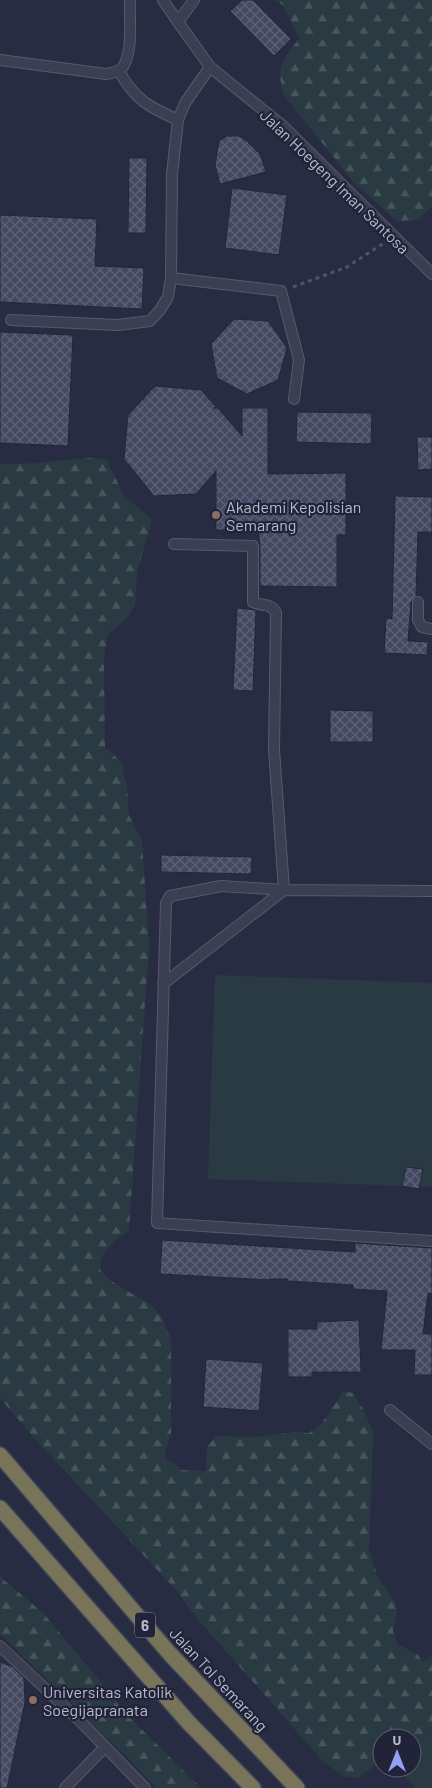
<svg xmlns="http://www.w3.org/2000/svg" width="432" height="1788" viewBox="0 0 432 1788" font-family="Barlow,sans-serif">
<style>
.forest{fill:url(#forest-firs)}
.garden{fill:#2a3a43}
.building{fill:url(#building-cross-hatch);stroke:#232639}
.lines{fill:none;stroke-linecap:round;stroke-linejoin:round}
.service-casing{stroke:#575a6c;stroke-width:12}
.motorway-casing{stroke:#444759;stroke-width:18}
.path{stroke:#485760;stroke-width:3;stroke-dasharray:4 4;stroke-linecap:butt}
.service{stroke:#3c3f52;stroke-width:10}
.motorway{stroke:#787459;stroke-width:15}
.education-dot{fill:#8d6e63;stroke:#212438;stroke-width:2}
.labels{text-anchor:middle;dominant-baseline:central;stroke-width:4.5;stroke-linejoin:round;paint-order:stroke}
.shield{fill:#212438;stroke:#8b8ea0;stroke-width:1}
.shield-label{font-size:15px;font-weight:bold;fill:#b9bbcc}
.street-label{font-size:16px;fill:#b9bbcc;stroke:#212438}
.poi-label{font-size:16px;fill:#b9bbcc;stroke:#212438;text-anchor:start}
</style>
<defs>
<pattern id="forest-firs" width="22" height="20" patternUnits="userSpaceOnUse" patternTransform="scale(1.25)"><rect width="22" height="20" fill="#2a3a43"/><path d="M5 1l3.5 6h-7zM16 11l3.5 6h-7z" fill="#47555d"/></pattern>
<pattern id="building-cross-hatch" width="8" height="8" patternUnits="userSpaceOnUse" patternTransform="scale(1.25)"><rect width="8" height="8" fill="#444962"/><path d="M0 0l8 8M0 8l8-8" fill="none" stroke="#5d6177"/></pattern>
</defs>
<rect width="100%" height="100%" fill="#282c42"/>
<path class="forest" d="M275,0H432V206L418,220L397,221L355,184L283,94C276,64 283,62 299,38L284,6Z
M90,458L107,460L124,496L152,519L137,572L135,605L127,618L108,634L104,657L105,747L121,762L127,787L129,815L142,841L149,946L129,1230C115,1241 100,1250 100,1269L111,1281L151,1305L161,1316L171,1339V1435L165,1452L167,1459L182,1470L206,1471L207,1447L216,1436L258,1437L293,1432L309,1433L322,1423L344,1391L352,1393L364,1410L373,1433L369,1550L377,1575L395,1603L397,1612L393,1630L397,1644L418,1655L423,1662L432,1656V1758L412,1755V1738H382V1761L357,1778L342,1776L322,1760L201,1623L175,1589L36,1440L0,1398V464H22Z
M0,1574L4,1580L43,1613L105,1687L124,1712L201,1788H156L133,1763L0,1634Z"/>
<path class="garden" d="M215,975L432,983V1187L208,1179Z
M432,1730V1788H416L396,1768H412V1747Z"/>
<path class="building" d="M242,0H253L291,39L274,56L230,11Z
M227,136H239L247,141L260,154L266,172L220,184L215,165L219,141Z
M129,158H147L146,233H128Z
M232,188L287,195L279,255L225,248Z
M0,215L97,219L95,266L144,268L142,309L0,302Z
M234,319L268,321L287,348L278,380L247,394L217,378L211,344Z
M0,332L73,335L68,446L0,443Z
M155,386L201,390L216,407L213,408H218L242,436V408H268V474L346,473V535H337V587L260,586V546L258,530H216V471L196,494L154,496L124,459L128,415Z
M297,412L372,413L371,444L296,442Z
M417,437H432V469L418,470Z
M395,496L432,497V532H418L416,596L411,602L408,641L428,642L427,655L384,653L386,618L392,619Z
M237,608L256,610L253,691L233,690Z
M330,710L373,711V742H330Z
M161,855L252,857L251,874L161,872Z
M406,1167L423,1169L419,1189L402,1186Z
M162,1240L355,1252V1243L432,1248V1294L428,1293L423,1334H432V1375H414L415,1350H381L387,1291L353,1289V1285L288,1281V1279H269V1280L160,1274Z
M359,1320L361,1372H312V1377H288V1329H317V1322Z
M206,1359L263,1363L259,1411L203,1407Z
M0,1662L13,1667L24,1678L25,1702L7,1788H0Z"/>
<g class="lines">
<g class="service-casing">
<path id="service" d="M163,0L178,22
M194,0L178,22L210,67L283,126L432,274
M0,60L106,74C111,73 117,72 121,69C134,56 129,18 130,0
M119,71C134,99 149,107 178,120
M171,278L281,291L299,360L294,399
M11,320L118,325L150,321L160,310L168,297L171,278L172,174L178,120L185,103L210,67
M418,602V620L422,627L432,629
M432,891L284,890L221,886L170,896L166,903L157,1223L432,1241
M163,984L284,890L274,749L276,613C271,602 262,607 253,602V546L174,544
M390,1410L432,1444
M0,1646L85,1726L145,1788
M65,1788L105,1747"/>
</g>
<g class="motorway-casing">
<path id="motorway" d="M0,1455L170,1654L297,1788
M0,1508L189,1723L253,1788"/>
</g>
<path class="path" d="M293,287L347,267L384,243"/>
<use href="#service" class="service"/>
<use href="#motorway" class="motorway"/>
</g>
<g class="education-dot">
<circle cx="216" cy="515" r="5"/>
<circle cx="33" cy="1700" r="5"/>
</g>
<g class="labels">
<rect class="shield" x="135" y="1612.5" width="20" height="25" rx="4"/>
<g class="shield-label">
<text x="145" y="1625">6</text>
</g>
<g class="street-label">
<text transform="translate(335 181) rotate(44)">Jalan Hoegeng Iman Santosa</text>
<text transform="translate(219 1679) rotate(47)">Jalan Tol Semarang</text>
</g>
<g class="poi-label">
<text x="226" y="506">Akademi Kepolisian<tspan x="226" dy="18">Semarang</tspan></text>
<text x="43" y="1691">Universitas Katolik<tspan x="43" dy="18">Soegijapranata</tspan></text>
</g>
</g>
<g transform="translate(397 1753)"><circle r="24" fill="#212438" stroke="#5e6073"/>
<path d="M0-4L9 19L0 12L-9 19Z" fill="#94a0f6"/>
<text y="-8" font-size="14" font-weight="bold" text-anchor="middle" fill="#b9bbcc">U</text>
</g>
</svg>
